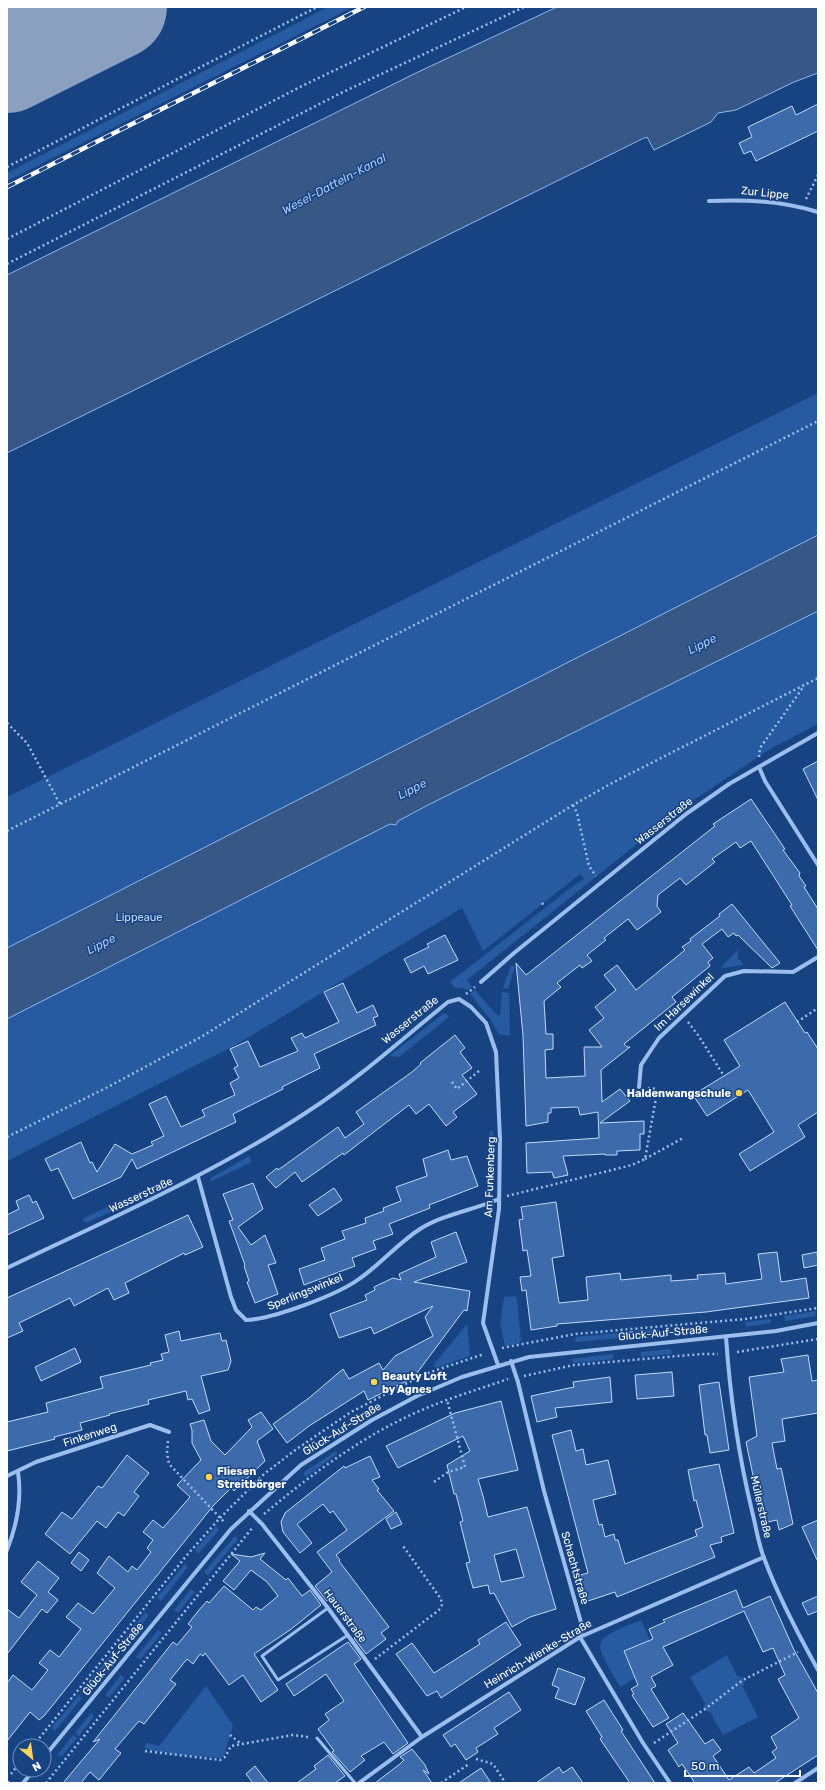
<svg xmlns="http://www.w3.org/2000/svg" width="825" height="1790" viewBox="0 0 825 1790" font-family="Rubik,sans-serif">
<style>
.green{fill:#265aa1}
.water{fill:#375887;stroke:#8eb8ef}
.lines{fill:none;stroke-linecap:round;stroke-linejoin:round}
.runway{stroke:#8ca1c1;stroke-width:104}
.building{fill:#3c6aab;stroke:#c1d9f9;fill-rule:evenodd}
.path{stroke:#9cbeec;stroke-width:2.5;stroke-dasharray:2 3;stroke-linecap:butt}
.service{stroke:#9cbeec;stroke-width:3}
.minor{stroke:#9cbeec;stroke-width:4}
.rail-casing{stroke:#fff;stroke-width:4.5}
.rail{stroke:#184383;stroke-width:3;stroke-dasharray:9;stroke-linecap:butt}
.poi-dot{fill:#ffd457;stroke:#184383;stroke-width:1.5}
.labels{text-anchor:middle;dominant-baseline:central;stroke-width:3;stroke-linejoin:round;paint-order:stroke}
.street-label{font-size:11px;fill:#fff;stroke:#184383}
.park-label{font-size:11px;fill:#c1d9f9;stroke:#184383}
.poi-label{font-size:11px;font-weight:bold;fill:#fff;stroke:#184383;text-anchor:start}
.water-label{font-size:12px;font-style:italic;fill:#a7c8f4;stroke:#184383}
</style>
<rect width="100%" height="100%" fill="#184383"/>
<path class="green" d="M328,7H353L7,181V173Z
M818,393V724L770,749L682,808L467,980L472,987L468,990L462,988H455L450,982L573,886L584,879L580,874L483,951L462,908L234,1046L7,1161V797Z
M738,950V958L744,965L722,968L721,967Z
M511,965L515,967L508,989L503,988Z
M475,990L495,1013L500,1016L502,992L509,993L510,1036L499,1034L490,1019L470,994Z
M446,1013L449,1017L399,1057L389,1056L443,1014Z
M490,1131H493V1189L491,1190L489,1139Z
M249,1156L252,1162L210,1182L211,1178Z
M123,1200L125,1205L86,1223L82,1219Z
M515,1296L517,1299L521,1340L519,1343L505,1346L500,1323L504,1297Z
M815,1311L816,1316L785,1321L784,1316Z
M770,1319L771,1323L746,1327L745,1322Z
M467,1324L470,1356L436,1368L434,1366L435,1363Z
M700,1326L701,1331L675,1333L674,1328Z
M659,1329V1334L634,1336L633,1331Z
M619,1333L620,1338L576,1342L575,1337Z
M671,1349L672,1354L641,1357V1352Z
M613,1354V1359L574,1363L571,1359Z
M336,1451L337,1454L306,1477L303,1474L304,1472Z
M216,1526L219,1530L198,1554L195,1550Z
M235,1536L238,1539L208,1575L204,1572Z
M185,1564L188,1567L161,1601L157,1597Z
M191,1589L195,1592L178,1613L174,1610Z
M145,1612L149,1615L128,1642L124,1639Z
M641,1620L654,1650L646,1654L642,1643L624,1651L629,1665L641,1660L642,1674L620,1687C593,1639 588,1642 641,1620Z
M158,1630L162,1633L140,1660L136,1657Z
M112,1653L116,1656L94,1683L90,1680Z
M727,1655L737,1676L742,1677L744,1682L743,1687L758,1717L723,1735L710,1712L706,1711L704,1708L705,1703L690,1677Z
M121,1675L125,1678L109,1698L105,1695Z
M206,1686L233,1725L224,1756L220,1758C205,1756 154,1755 144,1747L147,1743L159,1746Z
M79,1695L82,1698L55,1731L51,1728Z
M91,1713L94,1716L79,1736L75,1733Z
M73,1735L77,1738L61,1757L58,1754Z"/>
<path class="water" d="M557,7H818V73L794,82L736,110L718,113L711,122L654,150L647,137L644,138L7,453V275L418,72Z
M818,535V611L428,805L398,821L396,825L390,824L7,1019V948Z"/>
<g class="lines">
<path class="runway" d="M7,61L115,7"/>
</g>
<path class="building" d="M818,104V131L756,161L751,151L744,154L739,143L752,137L748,127L792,106L796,115Z
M818,761V800L803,769Z
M751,799L785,849L783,850L800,873L799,876L806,886L804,887L818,909V950L790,906L792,905L751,841L740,848L736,842L712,859L715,862L686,885L680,878L658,895L657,906L661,912L637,930L628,919L604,938L606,940L587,955L592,961L582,968L580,965L557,983L561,987L544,1001L546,1034H553V1049L545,1050L546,1078L585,1076L584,1047H602L589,1030L604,1018L595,1007L616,990L604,975L617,965L636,990L685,950L682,947L691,941L690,939L720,916L719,914L732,904L780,963L772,968L738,935L736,936L734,933L728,937L722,929L702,944L713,958L708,962L710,966L672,997L676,1002L624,1044L627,1047H630L601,1070L602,1102L620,1089L630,1101L600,1123L644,1121V1134H640V1150L617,1151V1155H605V1154L563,1156L568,1175L554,1178L552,1172L527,1173L526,1143L599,1138L598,1112L580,1115L578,1107L551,1108V1113H548V1122L526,1126L523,1035L516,963L526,975L715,826L713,824Z
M445,935L458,960L428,974L424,966L411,973L404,959L429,947L427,944Z
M343,983L357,1013L373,1005L378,1016L373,1018L376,1025L314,1054L320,1068L282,1087L283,1089L233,1114L236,1122L137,1169L132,1159L121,1177L73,1199L58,1168L51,1171L45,1159L81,1142L90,1163L92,1162L97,1172L115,1144L132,1154L153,1145L151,1142L164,1136L149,1104L166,1096L181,1127L205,1116L202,1110L235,1095L230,1083L239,1078L234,1068L238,1066L230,1049L248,1041L260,1067L298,1051L291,1038L302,1033L305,1038L339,1022L324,992Z
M785,1002L805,1033L807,1032L818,1049V1112L798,1125L805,1137L750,1171L739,1154L774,1132L748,1090L707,1116L693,1095L740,1066L724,1040Z
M455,1035L465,1048L460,1052L472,1068L462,1075L477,1094L453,1112L457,1117L446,1126L429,1104L416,1114L409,1105L344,1155L343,1153L302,1182L295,1172L276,1188L266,1177L277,1168L278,1170L338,1127L345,1138L364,1124L356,1112L412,1072L421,1064L420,1063Z
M448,1150L451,1160L467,1156L478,1186L429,1205L430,1208L389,1224L393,1234L373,1241L376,1249L352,1258L355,1266L304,1285L299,1269L325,1260L321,1248L345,1239L342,1231L366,1223L365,1218L384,1211L383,1208L401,1201L396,1187L427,1176L423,1159Z
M253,1183L263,1209L238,1227L251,1245L265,1235L276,1263L268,1265L278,1294L255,1303L247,1282L249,1281L244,1266L245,1265L229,1221L233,1220L223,1194Z
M334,1188L342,1200L318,1216L309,1205Z
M29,1195L33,1203L36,1201L44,1218L7,1235V1215L19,1209L16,1201Z
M556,1202L564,1256L552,1258L559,1303L588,1300L586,1277L620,1273L621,1280L671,1275V1281L698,1279L697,1275L725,1273L726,1284L762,1279L758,1254L777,1252L781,1282L806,1278L809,1298L706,1312L557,1324V1326L531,1330L526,1290L522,1291L520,1277L531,1276L527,1250L523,1251L519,1220L523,1219L521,1207Z
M188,1215L203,1247L185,1255L184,1253L125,1283L129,1293L114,1300L108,1288L74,1306L70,1298L19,1323L23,1331L7,1338V1298Z
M456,1232L467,1262L414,1282L470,1291L467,1311L464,1310L417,1373L419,1375L368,1400L364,1391L309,1426L287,1443L273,1424L309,1398L343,1369L349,1379L379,1363L383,1370L395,1356L433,1336L425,1317L433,1306L374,1334L371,1327L339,1338L330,1314L367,1300L365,1295L375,1290L374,1287L393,1278L401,1280L399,1274L436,1257L431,1242Z
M817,1252L818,1265L804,1268L802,1255Z
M179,1331L181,1341L220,1333L222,1341L226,1340L231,1361L228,1370L201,1376L210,1410L199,1414L192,1399L188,1400L186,1391L148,1400L149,1404L109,1414L110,1415L80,1423L82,1430L54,1437L55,1439L7,1451V1422L48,1412L46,1403L103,1388L100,1377L151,1365L150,1363L163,1360L161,1354L169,1352L165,1335Z
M75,1348L81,1362L41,1381L35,1367Z
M808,1355L812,1381L818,1380V1413L782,1419L785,1441L772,1443L777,1469L781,1468L782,1472L793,1524L779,1530L777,1520L763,1523L746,1442L757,1436L749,1377L784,1372L781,1359Z
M672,1372L674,1396L637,1399L635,1375Z
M610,1377L612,1402L555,1408L557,1417L537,1422L531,1396L574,1387L573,1382Z
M719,1382L729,1450L710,1453L707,1435H705L699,1385Z
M501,1401L518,1470L478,1479L483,1496L488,1517L527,1507L556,1609L530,1617L512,1627L494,1593L490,1594L488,1585L473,1588L466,1563L470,1562L460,1522L463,1521L456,1494H454L447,1465L470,1451L463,1436L398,1468L386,1446L455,1413ZM516,1549L524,1577L501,1582L494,1555Z
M261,1412L273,1429L257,1441L265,1461L234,1491L231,1488L213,1506L44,1716L39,1720L30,1712L7,1741V1683L13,1675L32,1690L48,1670L39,1663L50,1650L59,1657L81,1629L66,1617L78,1603L93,1614L115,1588L97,1573L109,1556L128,1572L132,1566L137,1570L151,1552L147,1548L153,1540L143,1532L153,1520L163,1528L190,1497L177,1485L201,1460L192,1443V1430L190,1424L204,1420L211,1441L225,1455L252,1427L248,1420Z
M571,1430L576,1451L583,1449L586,1465L608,1460L616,1494L593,1500L599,1525L602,1524L605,1537L614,1534L615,1540H618L625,1564L697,1536L695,1530L703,1527L696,1500L694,1501L688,1470L697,1468L719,1464L734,1533L721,1537L722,1542L710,1545L715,1557L617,1597L615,1592L585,1602L577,1576L588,1573L552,1435Z
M127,1455L149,1473L134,1492L139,1496L124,1516L118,1512L106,1528L97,1521L70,1554L45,1534L62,1512L72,1519L98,1486L102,1488Z
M370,1456L380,1477L372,1480L379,1489L377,1490L394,1511L336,1555L340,1560L339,1561L389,1627L381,1633L386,1639L366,1654L354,1638L358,1635L330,1598L327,1601L315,1586L332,1572L317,1552L347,1530L333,1511L330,1513L323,1504L297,1524L312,1543L300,1553L283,1532L281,1522L285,1513L344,1466L345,1468Z
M396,1512L402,1524L391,1529L386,1519Z
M818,1520V1562L802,1527Z
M79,1552L89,1560L81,1571L71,1563Z
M265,1553L260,1559L286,1580L288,1578L302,1596L310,1590L321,1605L290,1630L254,1654L278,1690L261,1702L243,1675L229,1685L205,1653L203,1656L200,1654L193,1664L187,1659L170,1680L176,1684L144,1724L139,1721L115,1749L121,1753L99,1780L90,1772L81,1783H63L100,1739L93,1742L173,1642L177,1645L192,1627L188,1624L199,1610L207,1601L209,1603L224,1586L253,1610L256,1607L261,1610L278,1596L267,1582L251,1570L234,1590L223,1581L240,1561L231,1554L251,1557Z
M38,1561L59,1578L48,1592L58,1600L47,1613L42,1609L7,1654V1609L19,1618L37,1595L21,1582Z
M736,1590L743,1608L770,1596L794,1650L818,1693V1755L775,1783H695L682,1764L679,1767L668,1750L678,1743L666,1724L683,1713L705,1744L713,1739L721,1750L713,1756L729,1780L749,1767L754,1773L776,1758L772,1752L777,1748L771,1737L799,1718L778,1679L785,1675L773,1648L763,1652L744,1611L663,1647L673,1665L651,1677L656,1686L651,1689L669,1718L653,1727L632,1695L634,1694L631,1689L638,1685L624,1651L653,1639L649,1629L665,1622L663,1620Z
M818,1596V1611L808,1615L802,1603Z
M506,1622L521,1645L441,1698L437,1691L427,1696L396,1654L412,1643L434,1673L480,1644L478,1640Z
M348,1642L361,1659L354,1664L408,1743L393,1754L384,1742L361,1756L365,1760L350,1772L332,1752L334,1751L318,1729L329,1720L325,1714L344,1701L326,1674L294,1696L286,1684Z
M558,1668L585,1678L575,1705L555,1698L559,1688L552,1685Z
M509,1692L521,1710L494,1728L498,1734L476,1748L478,1752L466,1760L455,1744L451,1747L443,1735Z
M604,1700L623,1730L621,1731L655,1783H630L600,1739L602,1737L586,1711Z
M412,1749L425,1765L429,1774L423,1770L432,1783H375L400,1764L404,1760L400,1757Z
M328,1755L345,1776L335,1783H297L316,1769L314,1766Z
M255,1766L268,1783H253L246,1774Z
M559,1767L563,1773L572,1767L583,1783H536Z
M481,1768L491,1783H459Z"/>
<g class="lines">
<path class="path" d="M7,167L317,7
M806,199L818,175
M7,239L302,86L466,7
M7,264L341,93L524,7
M7,723L27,743L60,804
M759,757L760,748L804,686
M573,805L577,813L589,866L596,876
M7,831L818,421
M542,903L544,906
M466,994L475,987
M688,1022L698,1035L724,1076
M797,1022L818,1008
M452,1082L457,1089L479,1071
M648,1088L658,1089
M7,1137L106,1088L201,1037L573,805L614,782L818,678
M645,1159L683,1138
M507,1196L632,1165L645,1159L656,1098
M502,1348L575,1334L745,1319L818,1308
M737,1352L818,1339
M524,1376L574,1365L702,1354H718
M168,1441L167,1453L169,1464L225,1523
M434,1482L448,1472L465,1467L447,1400
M264,1514C313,1473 365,1434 424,1409C452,1397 480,1389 508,1379
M375,1659L439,1610L442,1605L441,1599L403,1546
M230,1735L240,1743
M654,1743L705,1709L743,1680L798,1652
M33,1746L187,1555L220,1518L264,1474L298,1448L351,1412L425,1374L484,1354
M145,1751L220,1760L225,1757L231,1746L293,1735L308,1737
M476,1759L493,1764L503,1779L502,1783
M11,1774L20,1762
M46,1783L253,1527
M441,1783L469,1764"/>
<path class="service" d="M328,1608L262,1656L278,1680L348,1635
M317,1738L355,1783"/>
<path class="minor" d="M709,201C747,199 782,201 818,212
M759,767L765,781L818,865
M481,982L514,953L686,814L729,784L818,733
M639,1087L641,1065L659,1038L725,976L744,971L793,972L818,957
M198,1177L231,1297L236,1310L246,1320C273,1319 337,1295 359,1279C381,1264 398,1243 420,1229C444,1214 474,1210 499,1199
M7,1268C109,1219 213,1174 307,1112C357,1080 402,1039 448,1002L459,999L471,1007L486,1023L496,1052L500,1139L499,1209L483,1323L498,1365
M726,1337C730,1395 738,1453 752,1511C756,1526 758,1543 764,1558C778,1596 798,1634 818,1670
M511,1361L518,1382L544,1491L582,1626L580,1637L643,1743L670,1783
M7,1476L36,1462L150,1425L169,1432
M249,1511L262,1524L328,1608L422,1737
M7,1550C17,1525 22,1499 18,1472
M44,1757L231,1529L301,1465L372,1420L417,1396L462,1377L529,1357L776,1331L818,1323
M7,1782L8,1783
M23,1783L34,1770
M359,1783L422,1737L580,1637L764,1557
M795,1783L818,1768"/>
<g class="rail-casing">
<path id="rail" d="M7,187L364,7"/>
</g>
<use href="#rail" class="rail"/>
</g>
<g class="poi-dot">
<circle cx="739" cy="1093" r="4"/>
<circle cx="374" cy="1382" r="4"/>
<circle cx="209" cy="1477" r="4"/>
</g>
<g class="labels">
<g class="street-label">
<text transform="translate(765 193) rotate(6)">Zur Lippe</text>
<text transform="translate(664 821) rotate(-38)">Wasserstraße</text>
<text transform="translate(684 1002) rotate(-44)">Im Harsewinkel</text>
<text transform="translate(410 1020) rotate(-39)">Wasserstraße</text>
<text transform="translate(490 1177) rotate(-88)">Am Funkenberg</text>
<text transform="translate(141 1195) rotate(-25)">Wasserstraße</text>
<text transform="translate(305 1292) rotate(-22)">Sperlingswinkel</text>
<text transform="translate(663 1333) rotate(-5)">Glück-Auf-Straße</text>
<text transform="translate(342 1429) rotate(-32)">Glück-Auf-Straße</text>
<text transform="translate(90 1435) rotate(-18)">Finkenweg</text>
<text transform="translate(761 1507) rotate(77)">Müllerstraße</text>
<text transform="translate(575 1568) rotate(74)">Schachtstraße</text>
<text transform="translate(345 1616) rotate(53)">Hauerstraße</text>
<text transform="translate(538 1654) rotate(-31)">Heinrich-Wienke-Straße</text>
<text transform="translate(113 1659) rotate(-51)">Glück-Auf-Straße</text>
</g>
<g class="park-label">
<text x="139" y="917">Lippeaue</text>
</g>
<g class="poi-label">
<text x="731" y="1093" text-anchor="end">Haldenwangschule</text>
<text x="382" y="1376">Beauty Loft<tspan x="382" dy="13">by Agnes</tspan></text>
<text x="217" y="1471">Fliesen<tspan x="217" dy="13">Streitbörger</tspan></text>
</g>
<g class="water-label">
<text transform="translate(334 184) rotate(-28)">Wesel-Datteln-Kanal</text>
<text transform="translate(702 644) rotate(-27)">Lippe</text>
<text transform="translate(412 789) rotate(-27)">Lippe</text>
<text transform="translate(101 944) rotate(-27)">Lippe</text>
</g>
</g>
<rect width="825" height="1790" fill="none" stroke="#ffffff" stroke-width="16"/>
<g transform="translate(32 1758) rotate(151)"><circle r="19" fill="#184383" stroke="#748eb5"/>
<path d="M0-3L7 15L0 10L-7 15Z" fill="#ffd457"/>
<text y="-6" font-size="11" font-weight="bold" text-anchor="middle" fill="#ffffff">N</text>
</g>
<path d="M685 1770v6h115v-6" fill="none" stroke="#ffffff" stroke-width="2"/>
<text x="691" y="1770" font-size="12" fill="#ffffff" stroke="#184383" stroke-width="3" paint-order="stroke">50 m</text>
</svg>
